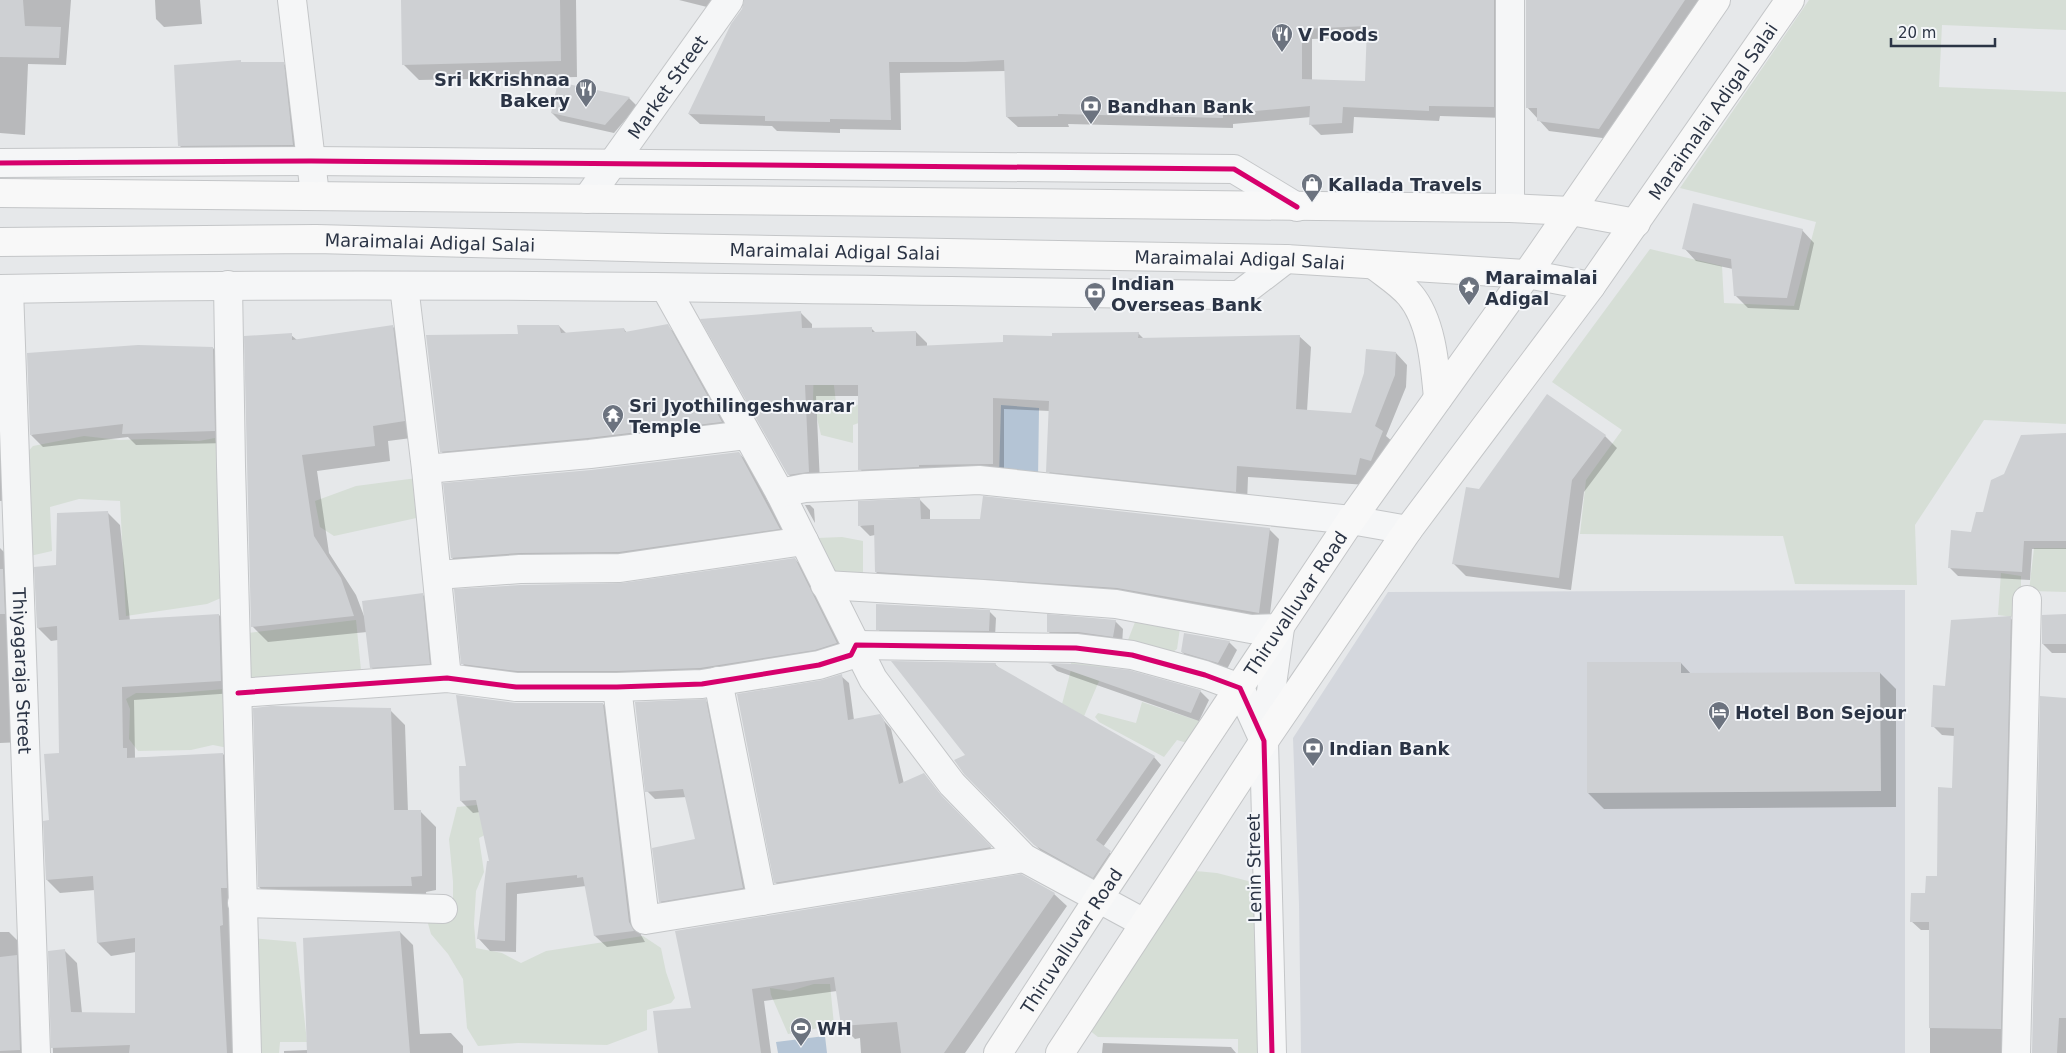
<svg xmlns="http://www.w3.org/2000/svg" width="2066" height="1053" viewBox="0 0 2066 1053" font-family="'DejaVu Sans',sans-serif">
<style>
.built{fill:#d4d7dd}
.green{fill:#d6ded6}
.water{fill:#b4c4d5}
.shadow{fill:#0003;fill-rule:evenodd}
.building{fill:#ced0d3;fill-rule:evenodd}
.lines{fill:none;stroke-linecap:round;stroke-linejoin:round}
.minor-casing{stroke:#c4c6c8;stroke-width:30}
.tertiary-casing{stroke:#c4c6c8;stroke-width:30}
.secondary-casing{stroke:#c4c6c8;stroke-width:30}
.minor{stroke:#f5f6f7;stroke-width:28}
.tertiary{stroke:#f5f6f7;stroke-width:28}
.secondary{stroke:#f8f8f8;stroke-width:28}
.cycleway-casing{stroke:#f4f6f9;stroke-width:8}
.cycleway{stroke:#d6006c;stroke-width:5}
.labels{text-anchor:middle;dominant-baseline:central;stroke-width:4;stroke-linejoin:round;paint-order:stroke}
.poi-label{font-size:18px;font-weight:bold;fill:#2b3445;stroke:#f4f6f9;text-anchor:start}
.street-label{font-size:18px;fill:#2b3445;stroke:#f4f6f9}
</style>
<rect width="100%" height="100%" fill="#e6e8ea"/>
<path class="built" d="M1905,590V1053H1301L1299,904L1293,738L1388,592Z"/>
<path class="green" d="M1809,0H2066V30L1942,25L1939,87L2066,92V424L1984,420L1915,525L1917,585L1795,584L1783,536L1580,534L1586,480L1622,430L1552,382L1650,249L1722,266L1724,303L1794,306L1816,222L1680,188Z
M814,358L832,369L836,403L852,408L862,402L873,418L853,425V443L821,435L813,401Z
M84,436L119,440L148,439L199,441L215,438L223,479L218,500L228,595L207,604L126,616L120,501L79,499L50,507L52,551L30,556L23,457L33,446Z
M417,478L421,517L334,536L320,527L315,501L356,486Z
M842,537L863,541V578L827,576L817,538Z
M2034,548H2066V592L2029,591Z
M2001,573L2021,576V618L1998,615Z
M1137,617L1180,628L1177,649L1170,654L1128,640Z
M356,620L362,680L244,684L248,633Z
M1071,658L1112,666L1102,674L1082,721L1062,704L1071,670Z
M224,689L228,748L213,745L191,750L138,751L129,739L130,709L126,699L136,693H177Z
M1142,702L1211,725L1194,745L1177,740L1164,757L1099,722L1095,717L1098,713L1136,723Z
M477,805L513,808L510,822L479,838L484,872L476,891L474,924L476,948L502,953L521,963L546,951L643,936L661,948L666,972L675,998L671,1003L647,1010V1030L607,1045L518,1043L478,1046L467,1028L463,979L448,954L431,934L427,920L453,916V882L449,839L457,807Z
M1185,870L1217,873L1248,881L1268,907L1271,1053H1238V1039L1098,1037L1089,1030Z
M251,938L296,942L307,1042H280L279,1053H254Z
M814,984H830L834,1025L788,1034L771,995L770,988L790,991Z"/>
<path class="water" d="M1001,405L1039,408L1038,480L999,478Z
M825,1036L827,1053H778L776,1042Z"/>
<path class="shadow" d="M0,0H71L66,65L28,64L25,135L0,133Z
M155,0H200L202,24L164,27L156,19Z
M402,0H576L577,77L419,80L403,64Z
M679,0H732L719,10Z
M745,0H1510L1505,118L1440,116L1439,121L1354,117L1353,133L1321,135L1310,124L1311,117L1233,124V128L1068,124L1069,127H1018L1007,117L1006,71L900,73L901,130L840,129V133L777,131L772,126L700,124L689,114L743,9ZM1368,37L1366,82L1312,80V39Z
M1527,0H1702L1610,139L1549,131L1527,107Z
M242,63H283L294,74L304,156H190L180,146Z
M559,83L629,98L637,106L614,133L560,121L552,113Z
M1802,230L1814,243L1799,310L1748,308L1735,295L1733,269L1696,261L1684,248Z
M801,313L812,324V329L871,328L876,333L916,332L927,343V347L1004,343L1053,338L1138,333L1144,339L1299,336L1311,347L1307,411L1352,415L1396,353L1407,365L1406,387L1386,436L1394,443L1382,472L1371,468L1367,485L1248,477L1247,503L1059,482L1048,471L1050,411L1004,409V474L871,481L860,469L859,396H816L820,483L801,486L789,475Z
M392,326L408,342L419,437L388,441L390,461L317,471L329,553L356,595L364,616L422,594L438,610L445,679L387,683L371,667L367,632L268,642L252,626L291,335L297,340Z
M559,326L567,334L624,329L627,333L667,326L676,334L730,430L449,460L441,451L519,335Z
M213,348L225,361L227,443L136,445L128,437L43,447L31,435Z
M0,368L13,500L0,501Z
M2066,434V549H2032L2030,580L1958,576L1950,568L1984,513L2005,475Z
M1605,436L1617,448L1584,492L1571,590L1466,576L1454,564L1479,491Z
M739,453L750,465L791,540L463,569L452,558L592,471Z
M920,500L930,510V520L1269,529L1279,539L1269,622L886,582L876,572L875,535L870,536L860,526Z
M805,505H810L814,509L815,523Z
M107,512L120,525L130,621L219,615L232,628L234,693L134,700L135,758L223,754L236,767L239,1053H53L49,952L64,950L77,963L82,1013L137,1014L136,952L111,956L98,943L95,890L60,893L47,880L50,821L60,754L58,640L51,641L38,628L57,566Z
M0,548L15,563L22,742L0,743Z
M795,559L805,570L846,653L711,678L473,674L463,664L622,585Z
M989,611L996,618L995,637L884,636L878,629Z
M2066,615V653H2052L2043,644Z
M2010,618L2020,627L2009,1053H1930V930H1921L1911,921L1926,894L1938,878L1953,789L1955,736L1942,735L1933,726L1946,687Z
M1115,621L1123,629L1122,645L1056,640L1048,631Z
M1229,642L1237,650L1226,671L1191,660L1182,652Z
M1681,663L1692,675L1880,673L1896,689V807L1604,809L1588,793Z
M995,664L1001,670L1154,757L1161,765L1103,847L1118,860L1101,885L1043,853L965,773L967,756Z
M1051,665H1075L1129,672L1200,691L1209,700L1199,721L1057,671Z
M841,676L849,683L854,720L879,715L891,729L904,784L924,775L948,804L998,855L783,890L775,882L822,682Z
M2066,699V1053H2033Z
M705,700L713,709L751,896L668,909L660,901L696,840L687,797L655,799L647,791Z
M516,704H603L615,716L641,935L645,942L607,947L595,936L586,886L517,894L516,952L490,951L479,939L491,862L480,812L473,813L461,801L467,767Z
M390,710L405,725L408,812H421L436,827V890L426,892L427,901L274,902L259,887Z
M1054,894L1067,906L965,1053H861L860,1038L855,1039L842,1026L837,991L764,1001L771,1053H659L693,1009L676,932Z
M0,932H9L22,945L32,1053H0Z
M400,932L413,945L420,1034L451,1033L463,1046V1053H284V1051L308,1050Z
M1103,1043L1231,1047L1236,1053H1102Z"/>
<path class="building" d="M0,0H23L25,26L61,27L59,58L0,57Z
M401,0H560L561,61L402,65Z
M744,0H1494V107L1429,106V111L1343,107L1342,123L1309,125L1310,106L1223,114V118L1058,114V116L1006,117L1004,60L965,62H889L891,120L830,119V122L765,121V116L688,114L731,24L742,9ZM1367,26L1365,81L1302,79V29Z
M1526,0H1685L1599,129L1537,121V108H1526Z
M241,60V62H284L293,145L178,146L174,65Z
M558,82L630,97L605,125L551,113Z
M1693,203L1803,229L1787,298L1734,296L1731,259L1682,249Z
M801,311L802,328L872,327V332L916,331V346L1003,342V335L1052,336V333L1139,332L1138,338L1300,335L1296,409L1351,413L1364,373L1366,349L1396,352L1395,375L1375,426L1383,431L1371,461L1360,458L1356,475L1237,466L1236,492L1046,472L1049,401L993,398V464L919,465V467L858,470V385H805L809,472L788,475L700,319Z
M668,324L722,422L588,438L440,452L426,335L518,334L517,325H559L561,333L624,328L625,332Z
M393,325L405,421L373,426L375,446L302,455L314,536L341,578L354,616L251,627L244,336L292,333V340Z
M138,345L213,347L215,431L122,434L123,424L30,435L27,353Z
M1547,394L1606,435L1572,480L1559,578L1452,564L1466,487L1479,489Z
M2066,433V541H2024L2022,572L1948,568L1951,530L1971,532L1976,512H1983L1991,480L2004,474L2021,435Z
M739,452L780,529L619,552L520,553L451,558L443,483L591,470Z
M983,496L1270,528L1259,613L1117,588L875,572L874,525L858,526V501L920,498L921,519H980Z
M108,511L119,620L219,614L221,681L122,687L123,748H127V758L223,753L227,888H221L223,925L220,926L227,1053H129L130,1045L51,1048L48,951L65,949L71,1012L135,1013V938L97,943L93,876L46,880L43,821L49,820L44,754L59,753L57,626L37,628L34,567L56,565L57,513Z
M795,558L837,643L815,650L700,668L617,671H517L461,664L454,589L521,585L622,583Z
M0,569H3L5,614H0Z
M423,593L430,664L370,668L362,601Z
M876,604L990,610L989,631L876,630Z
M1047,614L1116,620L1113,637L1078,632H1047Z
M2066,614V644H2042V615Z
M2011,616L2001,1029L1929,1028V922H1910L1911,893H1925L1926,876H1937L1938,787L1952,788L1954,728L1931,727L1933,685L1945,686L1951,620Z
M1184,633L1230,641L1218,663L1181,652Z
M891,661L996,663L995,665L1155,756L1096,840L1111,851L1093,878L1034,845L964,774L954,760L965,755Z
M1587,662H1681V673L1880,672L1881,791L1587,793Z
M1048,663L1075,664L1129,670L1201,690L1191,713Z
M842,674L848,720L880,714L884,720L899,784L924,773L941,795L992,847L774,883L737,694L822,680Z
M456,695L516,703H603L629,922L634,931L594,936L583,877L577,878V875L506,883L505,941L477,939L487,861H489L476,800L460,801L459,766H466Z
M2040,696L2066,698V1018H2059L2057,1053H2032Z
M706,699L743,888L659,902L652,848L695,839L683,789L645,792L635,702Z
M271,706L391,708L394,810H421L422,876L411,877L412,886L258,887L253,708Z
M1021,874L1055,893L944,1053H901L897,1022L841,1026L834,977L752,989L761,1053H658L653,1011L691,1008L675,931Z
M400,931L410,1053H307L303,938Z
M17,955L20,1050L0,1051V957Z"/>
<g class="lines">
<g class="minor-casing">
<g id="minor">
<path d="M292,0L315,195"/>
<path d="M1510,0V208"/>
<path d="M0,163L311,161L1234,169L1297,207"/>
<path id="s1" d="M587,199L729,0"/>
<path d="M228,285L231,466L247,1053"/>
<path d="M404,286L426,469L447,678"/>
<path d="M0,289C413,280 826,290 1239,295L1286,259"/>
<path id="s2" d="M9,289L36,1053"/>
<path d="M666,289L780,493L873,679L900,715L952,784L1024,858L1144,923"/>
<path d="M426,469L590,454L746,435"/>
<path d="M780,493L805,488L979,480L1351,520L1408,530"/>
<path d="M437,575L520,569L620,568L804,541"/>
<path d="M825,585L983,594L1116,604L1251,629L1280,628L1264,741"/>
<path d="M718,681L762,901"/>
<path d="M617,687L645,920L1024,858"/>
<path d="M238,693L447,678L516,687H617L702,684L819,665L851,655L856,645L1076,648L1132,655L1205,675L1240,688"/>
<path d="M242,903L443,909"/>
<path d="M2016,1053L2027,600"/>
</g>
</g>
<g class="tertiary-casing">
<path id="tertiary" d="M1240,688L1264,741L1272,1053"/>
</g>
<g class="secondary-casing">
<g id="secondary">
<path d="M0,193L1510,208L1571,211L1636,223"/>
<path id="s3" d="M0,242L316,239L667,248L1286,259L1527,274L1591,286L1790,0"/>
<path d="M1374,265C1385,274 1400,283 1410,295C1432,321 1435,366 1438,398"/>
<path id="s4" d="M998,1053L1098,899L1351,520L1527,274L1716,0"/>
<path d="M1060,1053L1264,741L1408,530L1591,286"/>
</g>
</g>
<use href="#minor" class="minor"/>
<use href="#tertiary" class="tertiary"/>
<use href="#secondary" class="secondary"/>
<g class="cycleway-casing">
<path id="cycleway" d="M0,163L311,161L1234,169L1297,207
M238,693L447,678L516,687H617L702,684L819,665L851,655L856,645L1076,648L1132,655L1205,675L1240,688L1264,741L1272,1053"/>
</g>
<use href="#cycleway" class="cycleway"/>
</g>
<defs>
<g id="restaurant-pin" transform="scale(1.125)"><path d="M0 17L-7.5 6A9.5 9.5 0 1 1 7.5 6Z" fill="#6c737f" stroke="#f4f6f9"/><path d="M-5-6h1v4h1v-4h1v4h1v-4h1v5L-1.5 .5V6h-2V.5L-5-1ZM5-6V6H3V1.5H1.5Q1.5-4 5-6Z" fill="#fff"/></g>
<g id="bank-pin" transform="scale(1.125)"><path d="M0 17L-7.5 6A9.5 9.5 0 1 1 7.5 6Z" fill="#6c737f" stroke="#f4f6f9"/><path d="M-6-4H6V4H-6ZM0-2.3a2.3 2.3 0 1 0 0 4.6a2.3 2.3 0 1 0 0-4.6Z" fill="#fff"/></g>
<g id="shop-pin" transform="scale(1.125)"><path d="M0 17L-7.5 6A9.5 9.5 0 1 1 7.5 6Z" fill="#6c737f" stroke="#f4f6f9"/><path d="M-5-2.5h2.3a2.7 3.5 0 0 1 5.4 0H5L5.5 6h-11ZM-1.5-2.5h3a1.5 2.3 0 0 0-3 0Z" fill="#fff"/></g>
<g id="sight-pin" transform="scale(1.125)"><path d="M0 17L-7.5 6A9.5 9.5 0 1 1 7.5 6Z" fill="#6c737f" stroke="#f4f6f9"/><path d="M0-6L1.8-2.2L6-1.7L2.9 1.2L3.7 5.4L0 3.3L-3.7 5.4L-2.9 1.2L-6-1.7L-1.8-2.2Z" fill="#fff"/></g>
<g id="temple-pin" transform="scale(1.125)"><path d="M0 17L-7.5 6A9.5 9.5 0 1 1 7.5 6Z" fill="#6c737f" stroke="#f4f6f9"/><path d="M0-6L5-2H3V0L6.5 2.5H4V6H1.5V3h-3V6H-4V2.5H-6.5L-3 0V-2H-5Z" fill="#fff"/></g>
<g id="hotel-pin" transform="scale(1.125)"><path d="M0 17L-7.5 6A9.5 9.5 0 1 1 7.5 6Z" fill="#6c737f" stroke="#f4f6f9"/><path d="M-6-4.5h1.5V1H6V5H4.5V3h-9V5H-6ZM-4 0a1.8 1.8 0 1 1 3.6 0ZM.5 0V-2.5h3Q6-2.5 6 0Z" fill="#fff"/></g>
<g id="stadium-pin" transform="scale(1.125)"><path d="M0 17L-7.5 6A9.5 9.5 0 1 1 7.5 6Z" fill="#6c737f" stroke="#f4f6f9"/><path d="M0-5a6.5 5 0 1 0 0 10a6.5 5 0 1 0 0-10ZM-3.5-1.8h7v3.6h-7Z" fill="#fff"/></g>
</defs>
<g fill-rule="evenodd">
<use href="#restaurant-pin" x="1282" y="34"/>
<use href="#restaurant-pin" x="586" y="89"/>
<use href="#bank-pin" x="1091" y="106"/>
<use href="#shop-pin" x="1312" y="184"/>
<use href="#sight-pin" x="1469" y="287"/>
<use href="#bank-pin" x="1095" y="293"/>
<use href="#temple-pin" x="613" y="415"/>
<use href="#hotel-pin" x="1719" y="712"/>
<use href="#bank-pin" x="1313" y="748"/>
<use href="#stadium-pin" x="801" y="1028"/>
</g>
<g class="labels">
<g class="poi-label">
<text x="1298" y="34">V Foods</text>
<text x="570" y="79" text-anchor="end">Sri kKrishnaa<tspan x="570" dy="21">Bakery</tspan></text>
<text x="1107" y="106">Bandhan Bank</text>
<text x="1328" y="184">Kallada Travels</text>
<text x="1485" y="277">Maraimalai<tspan x="1485" dy="21">Adigal</tspan></text>
<text x="1111" y="283">Indian<tspan x="1111" dy="21">Overseas Bank</tspan></text>
<text x="629" y="405">Sri Jyothilingeshwarar<tspan x="629" dy="21">Temple</tspan></text>
<text x="1735" y="712">Hotel Bon Sejour</text>
<text x="1329" y="748">Indian Bank</text>
<text x="817" y="1028">WH</text>
</g>
<g class="street-label">
<text stroke="none"><textPath href="#s1" startOffset="138">Market Street</textPath></text>
<text stroke="none"><textPath href="#s3" startOffset="1806">Maraimalai Adigal Salai</textPath></text>
<text stroke="none"><textPath href="#s3" startOffset="430">Maraimalai Adigal Salai</textPath></text>
<text stroke="none"><textPath href="#s3" startOffset="835">Maraimalai Adigal Salai</textPath></text>
<text stroke="none"><textPath href="#s3" startOffset="1240">Maraimalai Adigal Salai</textPath></text>
<text stroke="none"><textPath href="#s4" startOffset="539">Thiruvalluvar Road</textPath></text>
<text stroke="none"><textPath href="#s2" startOffset="382">Thiyagaraja Street</textPath></text>
<text transform="translate(1254 868) rotate(-91)">Lenin Street</text>
<text stroke="none"><textPath href="#s4" startOffset="134">Thiruvalluvar Road</textPath></text>
</g>
</g>
<path d="M1891 38v8h104v-8" fill="none" stroke="#2b3445" stroke-width="2.5"/>
<text x="1898" y="38" font-size="15" fill="#2b3445" stroke="#f4f6f9" stroke-width="4" paint-order="stroke">20 m</text>
</svg>
